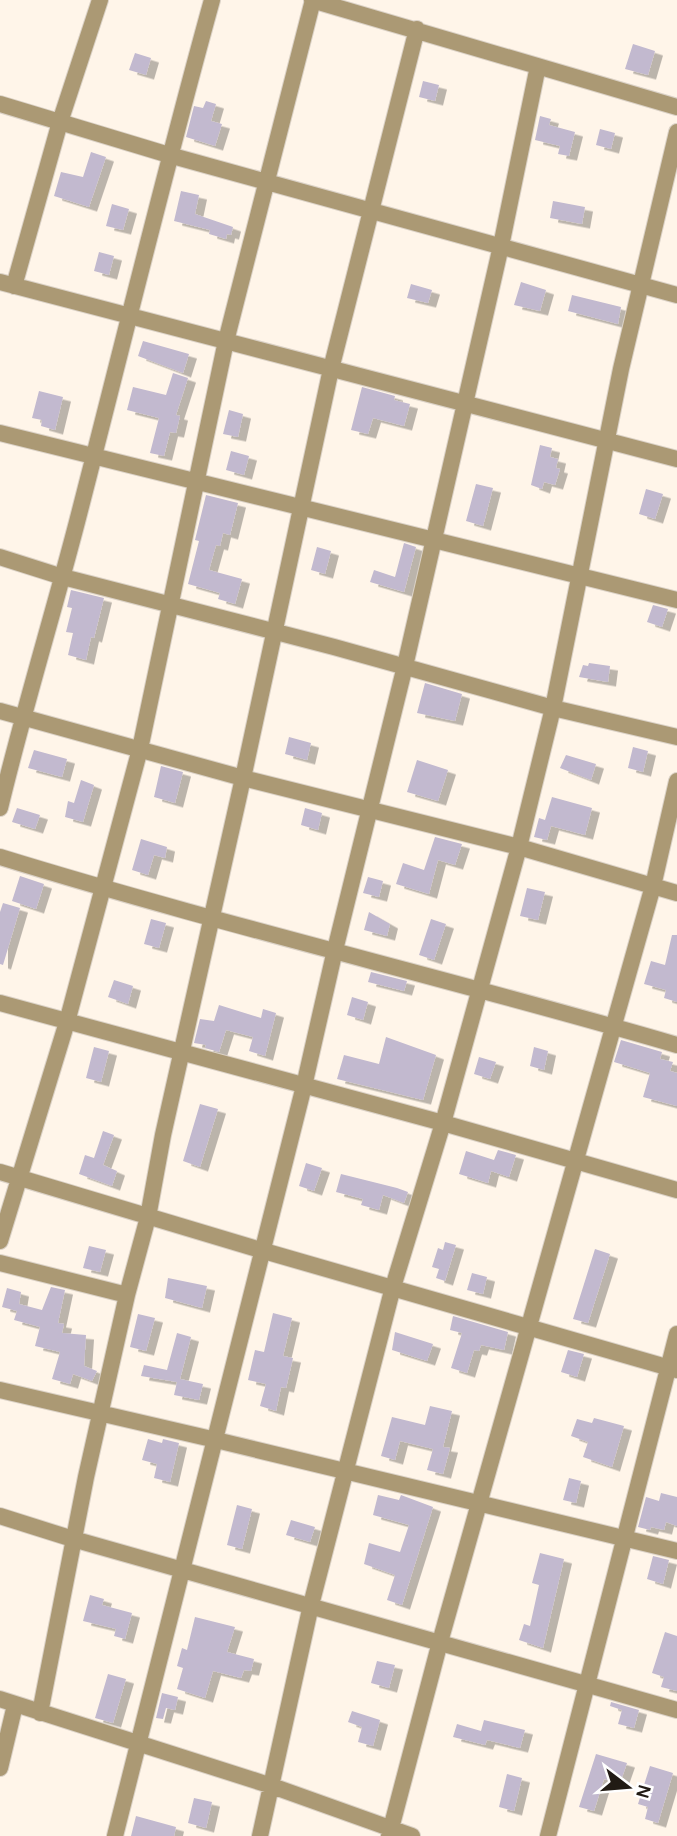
<svg xmlns="http://www.w3.org/2000/svg" width="677" height="1836" viewBox="0 0 677 1836" font-family="Karla,sans-serif">
<style>
.building{fill:#c2b9cf;filter:url(#shadow)}
.lines{fill:none;stroke-linecap:round;stroke-linejoin:round}
.minor-casing{stroke:#dbd2c7;stroke-width:18}
.minor{stroke:#ab9974;stroke-width:16}
</style>
<defs>
<filter id="shadow"><feDropShadow dx="8" dy="4.5" stdDeviation="0" flood-color="#0004"/></filter>
</defs>
<rect width="100%" height="100%" fill="#fff5e9"/>
<path class="building" d="M633,44L655,51L648,75L625,69Z
M135,53L151,58L146,75L129,70Z
M423,81L439,85L435,101L419,97Z
M206,101L216,104L211,121L222,124L215,146L186,137L194,106L203,108Z
M540,116L551,119L549,125L575,132L569,156L558,154L560,146L535,140Z
M600,129L615,133L611,149L596,145Z
M91,152L106,157L89,207L54,196L61,172L83,177Z
M181,191L199,195L195,214L233,227L231,235L227,234L226,239L209,234L210,230L174,221Z
M553,201L585,207L582,224L550,218Z
M112,204L129,209L123,230L106,226Z
M99,252L114,256L109,275L94,271Z
M521,282L546,290L540,311L514,305Z
M411,284L432,290L428,303L407,298Z
M572,295L621,307L618,324L568,311Z
M143,341L189,354L183,373L138,356Z
M173,373L188,378L176,415L180,416L176,433L170,432L164,456L150,453L159,418L127,410L133,387L166,395Z
M362,387L395,396L394,400L410,404L404,426L373,418L368,434L351,430Z
M39,391L63,397L55,430L41,426L42,420L32,418Z
M229,410L243,414L238,437L223,434Z
M540,445L552,448L550,457L558,459L556,468L560,469L555,485L544,482L542,489L531,485Z
M231,451L249,456L244,475L226,470Z
M476,484L493,488L483,526L466,521Z
M646,489L663,494L655,519L639,514Z
M206,495L238,503L230,535L223,533L220,546L216,545L209,570L242,579L235,604L218,599L220,593L188,584L199,541L195,540Z
M404,543L416,547L404,592L370,582L374,570L395,577Z
M317,547L331,551L325,574L311,570Z
M71,590L104,598L94,638L91,637L86,660L68,655L73,633L66,632L72,608L67,607Z
M653,605L668,609L662,627L647,622Z
M589,663L610,666L608,682L579,677L583,665L588,666Z
M425,683L462,694L455,721L417,713Z
M289,737L311,743L307,760L285,754Z
M633,747L648,751L643,772L628,768Z
M34,750L67,759L62,777L28,768Z
M566,755L596,764L591,780L560,768Z
M417,760L448,770L438,801L407,792Z
M161,766L183,772L175,803L154,797Z
M81,780L94,785L83,822L65,817L68,801L74,803Z
M552,797L592,808L585,835L551,826L547,840L534,837L539,818L545,820Z
M17,808L40,815L35,829L12,822Z
M305,808L322,813L318,830L301,825Z
M435,837L462,844L455,865L438,860L429,894L396,884L403,863L424,870Z
M141,839L167,847L165,858L154,855L148,875L132,870Z
M20,876L44,884L36,909L12,901Z
M368,877L383,881L379,897L363,893Z
M527,888L545,892L538,920L520,916Z
M3,903L20,908L3,965L0,964V912Z
M369,912L390,924L387,936L364,930Z
M151,919L166,923L159,948L144,944Z
M431,919L446,924L434,960L419,955Z
M672,935H677V1002L664,998L666,990L644,984L651,961L665,965Z
M371,972L407,981L404,991L368,982Z
M114,980L133,986L128,1004L108,997Z
M352,997L368,1002L363,1020L347,1015Z
M219,1005L261,1018L263,1009L276,1013L265,1056L249,1051L253,1037L226,1030L219,1052L205,1048L206,1045L194,1043L200,1019L214,1021Z
M386,1037L436,1055L423,1100L337,1079L344,1055L379,1064Z
M621,1040L662,1052L660,1059L673,1062L670,1071L677,1073V1106L643,1097L650,1073L614,1062Z
M94,1047L109,1051L101,1082L86,1078Z
M534,1047L548,1051L544,1070L530,1066Z
M479,1057L496,1062L490,1079L474,1074Z
M200,1104L218,1109L200,1167L183,1161Z
M103,1131L114,1135L103,1165L117,1171L112,1186L79,1174L85,1155L94,1158Z
M498,1150L516,1155L509,1177L491,1171L488,1183L459,1174L466,1151L494,1160Z
M306,1163L322,1168L314,1191L299,1186Z
M341,1174L397,1188L408,1192L404,1203L383,1195L379,1210L361,1205L363,1199L336,1192Z
M445,1242L456,1245L445,1281L436,1278L439,1269L432,1267L438,1248L443,1250Z
M89,1246L106,1250L100,1272L83,1268Z
M595,1249L610,1254L588,1323L573,1319Z
M472,1273L487,1277L483,1294L467,1290Z
M168,1278L207,1286L202,1308L165,1298Z
M51,1287L65,1290L58,1323L64,1324L62,1333L86,1335L84,1366L97,1371L92,1381L73,1374L70,1384L52,1379L60,1352L35,1346L40,1327L14,1320L17,1311L2,1307L7,1288L21,1292L19,1304L42,1310Z
M273,1313L292,1318L283,1356L293,1358L286,1388L281,1387L276,1411L260,1406L266,1384L248,1380L255,1350L264,1352Z
M138,1314L155,1318L146,1351L130,1347Z
M453,1316L508,1332L504,1350L481,1345L479,1351L474,1350L467,1373L451,1368L462,1333L450,1330Z
M395,1332L433,1344L427,1361L392,1350Z
M177,1333L191,1337L180,1379L203,1384L199,1400L174,1395L177,1382L141,1376L144,1365L167,1370Z
M568,1350L584,1354L577,1377L561,1372Z
M430,1406L452,1411L443,1447L450,1448L443,1474L427,1470L433,1449L400,1441L395,1460L381,1456L392,1417L425,1425Z
M594,1418L624,1426L612,1467L583,1457L588,1442L571,1436L577,1419L592,1423Z
M148,1439L162,1443L163,1439L179,1443L170,1482L154,1478L157,1464L142,1460Z
M569,1478L581,1481L576,1503L563,1500Z
M661,1493L677,1497V1526L666,1522L664,1530L651,1527L650,1530L638,1527L646,1497L659,1501Z
M378,1495L399,1500L401,1495L433,1507L402,1605L387,1600L395,1575L364,1564L369,1543L400,1552L409,1525L373,1515Z
M237,1505L252,1509L242,1549L227,1545Z
M291,1520L315,1527L310,1542L286,1535Z
M540,1553L564,1559L543,1648L519,1640L524,1624L530,1626L539,1585L532,1583Z
M653,1556L669,1560L663,1584L647,1579Z
M90,1595L104,1599L102,1605L132,1613L125,1639L114,1636L116,1629L83,1621Z
M195,1617L235,1627L227,1652L254,1659L251,1671L244,1670L241,1678L213,1671L205,1698L177,1689L183,1668L177,1666L182,1648L187,1650Z
M665,1632L677,1636V1691L661,1687L664,1677L652,1673Z
M377,1661L395,1665L389,1688L371,1683Z
M108,1674L126,1679L113,1723L95,1718Z
M162,1693L178,1697L175,1710L166,1708L163,1719L156,1718Z
M611,1702L639,1710L634,1728L618,1724L622,1710L610,1706Z
M352,1711L380,1720L373,1746L358,1742L362,1727L348,1722Z
M484,1720L525,1730L520,1748L487,1740L485,1745L453,1737L457,1724L481,1731Z
M596,1754L627,1763L621,1780L609,1776L608,1780L604,1779L594,1811L579,1807Z
M650,1766L673,1773L658,1823L645,1819L648,1807L638,1804Z
M507,1774L522,1778L514,1811L499,1807Z
M194,1798L212,1802L206,1828L188,1823Z
M136,1816L176,1827L174,1836H131Z"/>
<g class="lines">
<g class="minor-casing">
<path id="minor" d="M312,0L677,107
M0,104L169,155L677,295
M0,282L677,459
M14,286L60,122L100,0
M0,433L677,600
M0,557L63,577L334,647L553,708L677,737
M0,711L243,778L519,847L677,893
M0,808C23,712 52,618 77,522C122,348 164,173 212,0
M0,857C224,926 452,979 677,1045
M0,1003L443,1123L677,1190
M0,1172L264,1251L677,1370
M0,1241L67,1022L140,749L226,341L313,0
M0,1263L127,1295
M0,1390L216,1440L677,1551
M0,1516L73,1539L677,1710
M0,1699L272,1786L412,1836
M40,1713L86,1477L127,1295L148,1217L163,1135L243,778L331,369L417,29
M0,1768L15,1705
M115,1836L304,1086L335,950L405,666L501,246L538,66
M260,1836L311,1605L393,1287L443,1123L519,847L553,708L621,369L677,132
M389,1836L440,1642L653,886L677,781
M548,1836L677,1334"/>
</g>
<use href="#minor" class="minor"/>
</g>
<g transform="translate(628 1787) rotate(106)" stroke="#ffffff" stroke-width="5" paint-order="stroke">
<path d="M0-5L12 26L0 18L-12 26Z" fill="#211b14"/>
<text y="-10" font-size="19" font-weight="bold" text-anchor="middle" fill="#211b14">N</text>
</g>
</svg>
